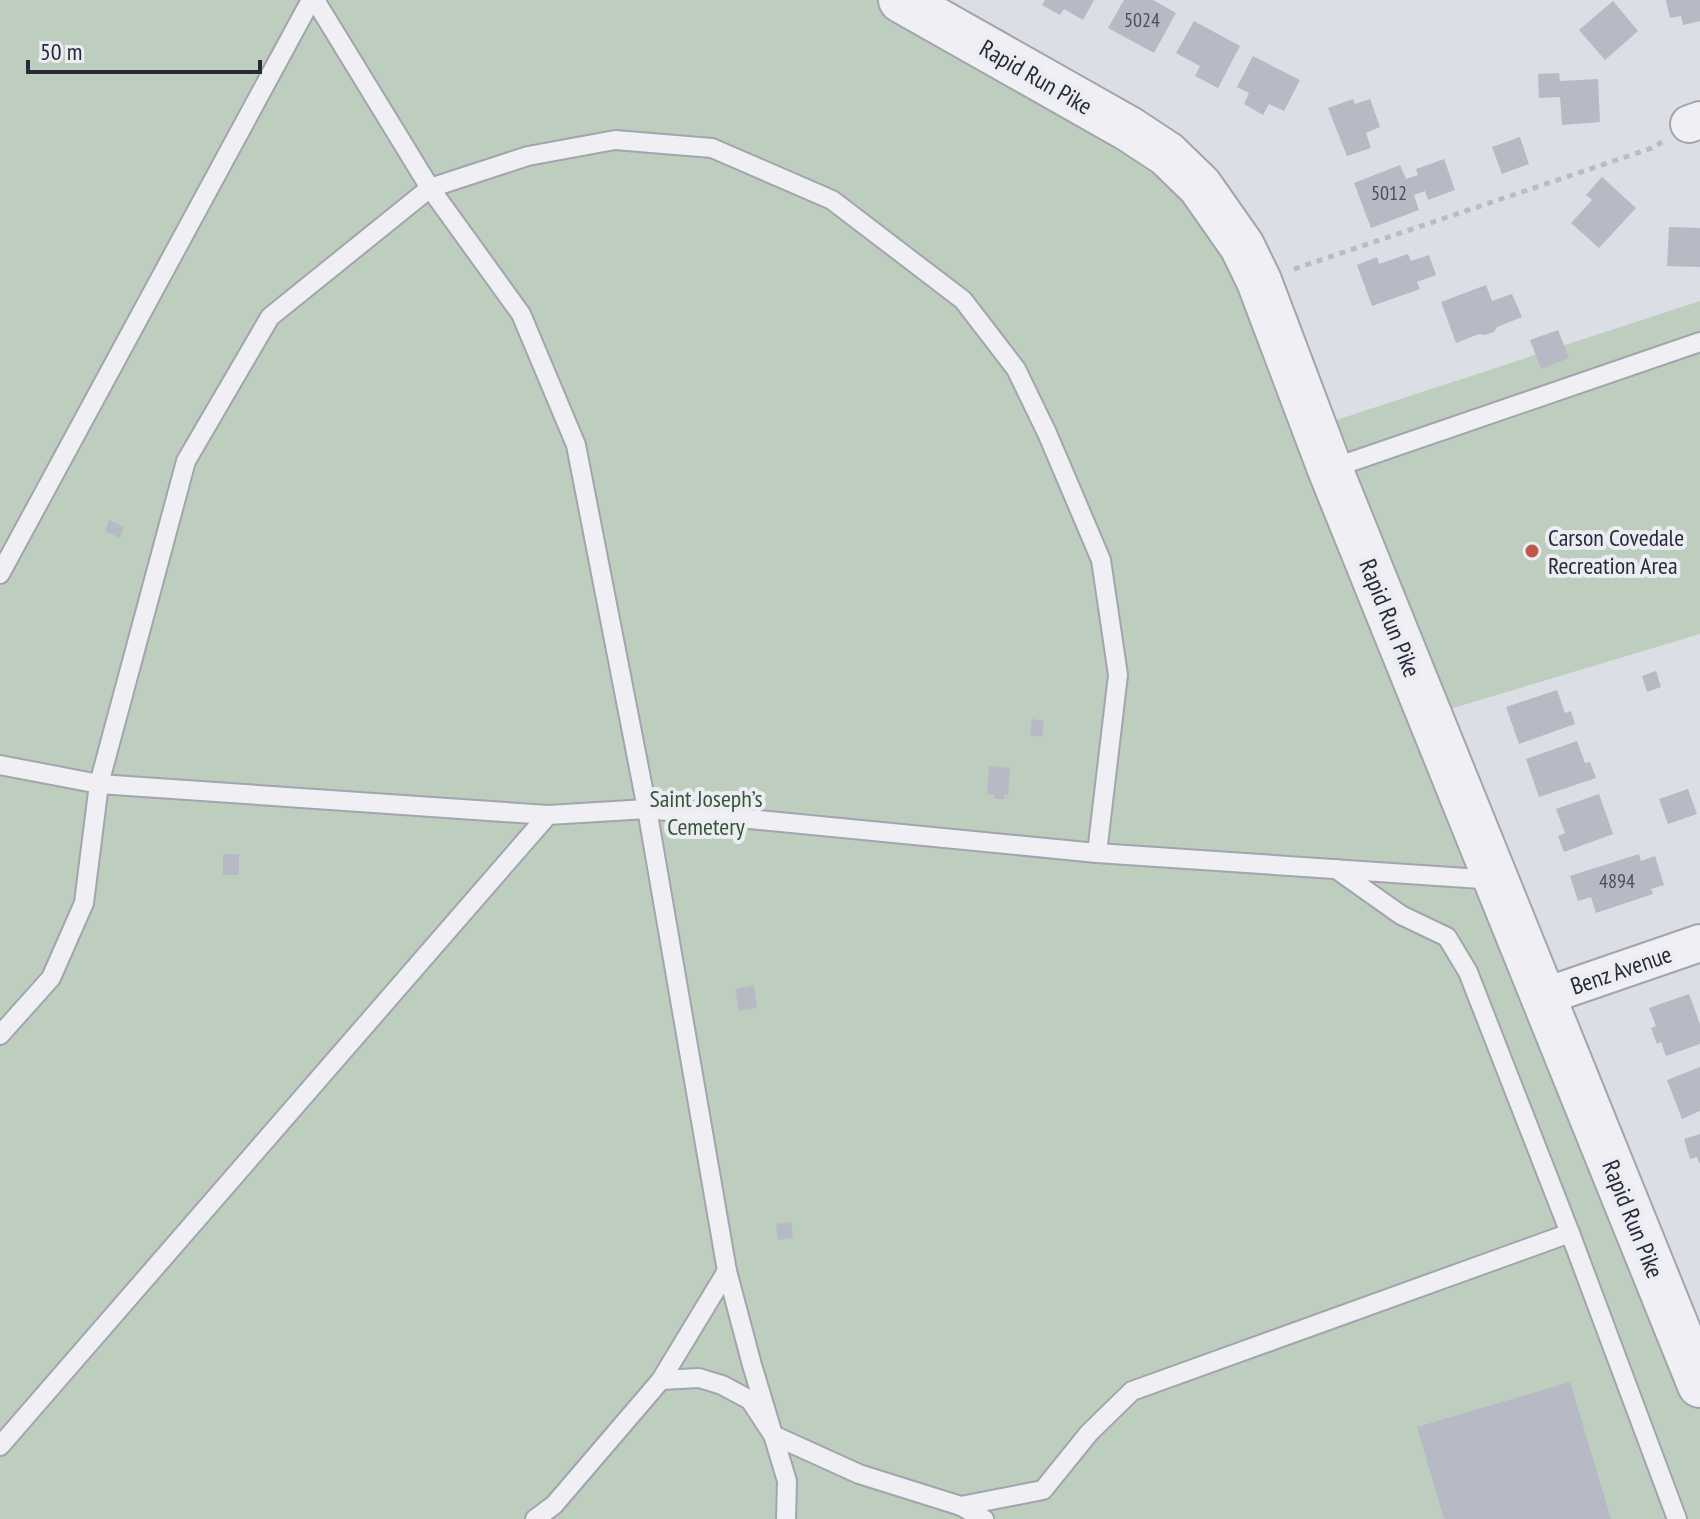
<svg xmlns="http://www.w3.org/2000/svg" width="1700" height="1519" viewBox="0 0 1700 1519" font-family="'PT Sans Narrow',sans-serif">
	<rect width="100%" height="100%" fill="#dcdee5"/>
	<path fill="#becebe" d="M0,0H901L1200,186L1315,427L1700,301V634L1430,715L1700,1385V1519H0Z"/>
	<g fill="#b7b9c4">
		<path d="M1045,0H1094L1083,20L1064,9L1060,15L1042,5Z"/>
		<path d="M1124,0H1153L1176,13L1154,53L1108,28Z"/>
		<path d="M1666,0H1700V21L1683,25L1681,16L1670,18Z"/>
		<path d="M1613,1L1638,31L1605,60L1579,30Z"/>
		<path d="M1194,21L1240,46L1218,88L1195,76L1200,66L1176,53Z"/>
		<path d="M1253,56L1300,80L1284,111L1269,104L1263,115L1244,104L1249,93L1237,87Z"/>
		<path d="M1559,73L1560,81L1598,79L1600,122L1562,125L1560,97L1539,98L1538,74Z"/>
		<path d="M1353,99L1355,104L1370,99L1380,127L1366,133L1371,148L1347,156L1328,108Z"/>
		<path d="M1520,137L1529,164L1502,174L1492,147Z"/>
		<path d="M1444,159L1455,190L1428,200L1425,191L1414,195L1419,210L1371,228L1354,183L1400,165L1406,179L1418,175L1416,169Z"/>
		<path d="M1602,177L1636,208L1599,248L1571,223L1592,200L1586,195Z"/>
		<path d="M1669,227L1700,228V267L1667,266Z"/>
		<path d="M1408,254L1411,261L1429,255L1436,275L1417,282L1420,289L1372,306L1357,265L1377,257L1379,264Z"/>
		<path d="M1486,285L1492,301L1512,294L1522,317L1497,327L1494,332L1485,335L1479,334L1456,343L1441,302Z"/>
		<path d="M1558,330L1569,358L1541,369L1530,340Z"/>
		<path d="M109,520L124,527L120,538L105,531Z"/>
		<path d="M1656,671L1661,687L1647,692L1642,676Z"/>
		<path d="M1557,690L1565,713L1571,711L1575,724L1519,744L1506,707Z"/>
		<path d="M1032,719L1044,721L1042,737L1030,735Z"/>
		<path d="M1577,741L1585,763L1590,762L1596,778L1539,797L1526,759Z"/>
		<path d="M989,766L1010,768L1008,795L1005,794L1004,799H994V795L987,794Z"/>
		<path d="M1688,789L1697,814L1668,824L1659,799Z"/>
		<path d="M1599,794L1613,834L1564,852L1558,836L1565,833L1556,809Z"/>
		<rect x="223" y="854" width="16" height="21"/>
		<path d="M1639,854L1641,861L1655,856L1664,885L1651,889L1653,894L1596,913L1591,897L1578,901L1570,876Z"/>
		<path d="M754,985L757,1008L739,1011L735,989Z"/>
		<path d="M1689,994L1700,1024V1044L1666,1056L1661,1042L1657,1044L1651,1028L1656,1026L1649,1008Z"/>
		<path d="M1700,1067V1111L1682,1119L1667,1080Z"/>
		<path d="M1700,1134V1163H1699L1697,1157L1690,1159L1684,1139Z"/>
		<path d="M791,1222L793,1238L778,1240L776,1224Z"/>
		<path d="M1570,1382L1611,1519H1444L1417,1427Z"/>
	</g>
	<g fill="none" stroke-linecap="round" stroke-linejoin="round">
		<g stroke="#a2a4ae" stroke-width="22">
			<g id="service">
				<path d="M315,0L430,188L521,314L576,445L647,809L727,1271L752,1365L787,1481L786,1519"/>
				<path d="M1330,469L1700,342"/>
				<path d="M0,574L311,0"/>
				<path d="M0,765L99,784L548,815L647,809L1097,853L1496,880"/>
				<path d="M1336,869L1401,915L1447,937L1468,972L1570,1233L1677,1519"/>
				<path d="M0,1035L51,978L84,903L99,784L186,461L270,317L430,188L528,156L615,140L712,148L832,200L963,300L1016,369L1047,433L1101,560L1118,675L1097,853"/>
				<path d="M661,1380L699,1378L722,1385L750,1400L773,1435L859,1474L961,1506L1043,1490L1089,1433L1132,1391L1570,1233"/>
				<path d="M0,1446L548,815"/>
				<path d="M961,1506L984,1519"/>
				<path d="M535,1519L554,1505L661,1380L727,1271"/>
			</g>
		</g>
		<g stroke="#a2a4ae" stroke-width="40">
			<g id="minor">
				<path d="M1689,124L1700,120"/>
				<path d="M1543,997L1700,943"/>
			</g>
		</g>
		<g stroke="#a2a4ae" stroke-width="48">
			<path id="tertiary" d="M901,0L1129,129L1167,154L1200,186L1242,246L1259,281L1330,469L1700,1385"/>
		</g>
		<path stroke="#bbbcc3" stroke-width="5" stroke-dasharray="6 6" stroke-linecap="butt" d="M1294,269L1652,148L1662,142"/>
		<use href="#service" stroke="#efeff4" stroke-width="18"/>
		<use href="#minor" stroke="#efeff4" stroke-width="36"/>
		<use href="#tertiary" stroke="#efeff4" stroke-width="44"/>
	</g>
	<circle fill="#bf574c" stroke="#ebedf3" stroke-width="3" cx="1532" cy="551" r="8"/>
	<g text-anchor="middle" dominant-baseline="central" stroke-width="8" stroke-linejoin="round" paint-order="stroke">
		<g font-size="20" fill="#4c4e5c">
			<text x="1142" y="20">5024</text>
			<text x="1389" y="193">5012</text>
			<text x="1617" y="881">4894</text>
		</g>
		<g font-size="24" fill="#282a39" stroke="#ebedf3">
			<text transform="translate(1036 77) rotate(30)">Rapid Run Pike</text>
			<text transform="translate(1390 618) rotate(68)">Rapid Run Pike</text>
			<text transform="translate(1621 970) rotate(-19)">Benz Avenue</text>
			<text transform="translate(1633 1219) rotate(68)">Rapid Run Pike</text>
		</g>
		<g font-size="24" fill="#282a39" stroke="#ebedf3" text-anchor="start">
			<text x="1548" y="537">Carson Covedale<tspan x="1548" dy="28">Recreation Area</tspan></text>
		</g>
		<g font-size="24" fill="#365438" stroke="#ebedf3">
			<text x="706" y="798">Saint Joseph’s<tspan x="706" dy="28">Cemetery</tspan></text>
		</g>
	</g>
	<path d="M28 60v12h232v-12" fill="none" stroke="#282a39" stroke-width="4"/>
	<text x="40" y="60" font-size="24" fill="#282a39" stroke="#ebedf3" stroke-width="6" paint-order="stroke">50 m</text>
</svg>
